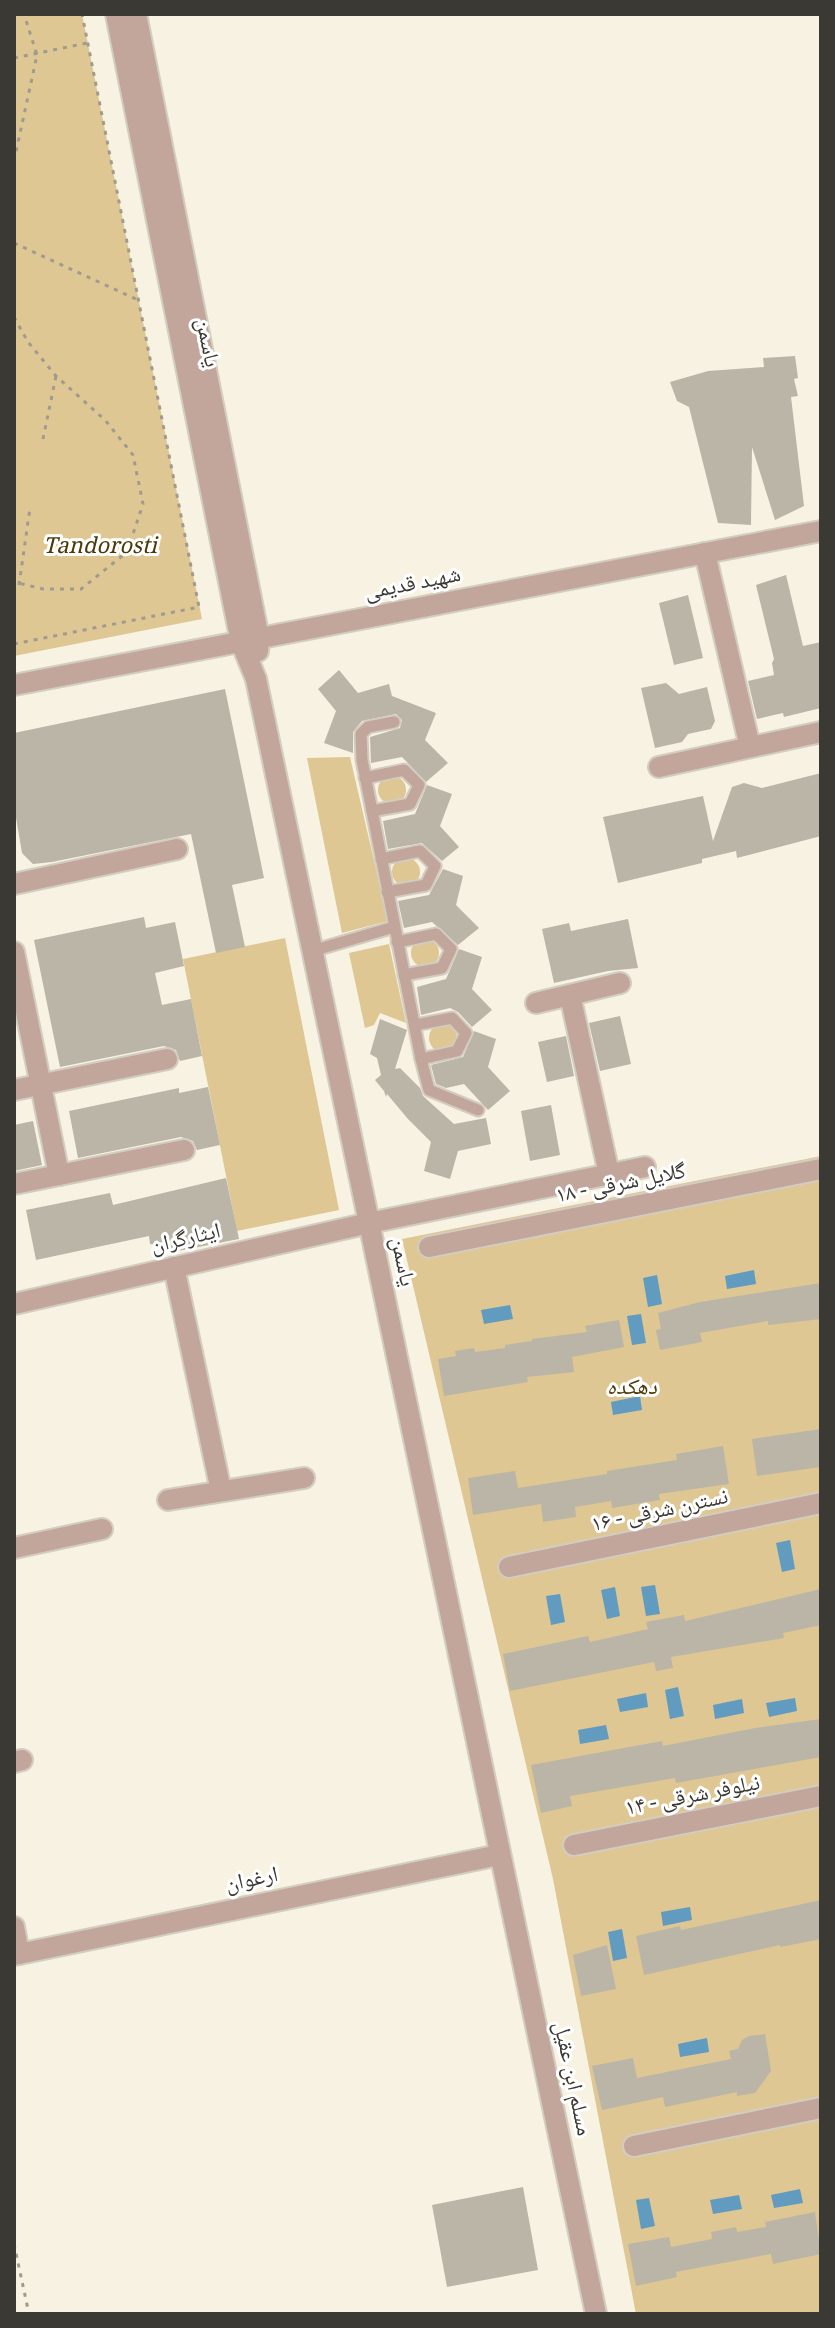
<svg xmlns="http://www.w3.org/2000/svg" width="835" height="2328" viewBox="0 0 835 2328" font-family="Georgia,'Noto Naskh Arabic',serif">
	<rect width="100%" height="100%" fill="#f8f2e3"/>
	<g fill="#dec792">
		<path d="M14,14H82L202,619L14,656Z"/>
		<path d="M350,757L388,921L342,933L307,758Z"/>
		<circle cx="392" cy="790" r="14"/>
		<circle cx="406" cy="872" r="14"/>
		<path d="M285,938L339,1210L237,1231L183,959Z"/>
		<circle cx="425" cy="953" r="14"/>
		<path d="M389,944L406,1023L380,1013L374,1025L365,1028L349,953Z"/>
		<circle cx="443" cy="1038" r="14"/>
		<path d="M821,1156V2314H636L553,1879L402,1239Z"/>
	</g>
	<g fill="#619bc0">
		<path d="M754,1270L756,1284L727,1289L725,1276Z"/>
		<path d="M657,1275L662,1304L648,1307L643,1278Z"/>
		<path d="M510,1305L513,1319L484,1324L481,1310Z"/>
		<path d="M641,1314L646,1343L632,1345L627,1316Z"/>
		<path d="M640,1396L642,1410L613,1415L611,1402Z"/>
		<path d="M790,1540L795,1569L782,1572L776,1543Z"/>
		<path d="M655,1585L660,1614L646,1616L641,1587Z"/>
		<path d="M615,1587L620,1616L607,1619L601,1590Z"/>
		<path d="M560,1594L565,1622L551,1625L546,1596Z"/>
		<path d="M678,1687L684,1716L670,1719L665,1690Z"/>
		<path d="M646,1693L648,1707L620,1712L617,1699Z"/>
		<path d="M795,1698L797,1711L769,1717L766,1703Z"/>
		<path d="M742,1699L744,1713L715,1719L713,1705Z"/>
		<path d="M606,1725L609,1739L580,1744L578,1730Z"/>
		<path d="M690,1907L692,1920L663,1926L661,1912Z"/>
		<path d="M622,1929L627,1958L613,1961L608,1932Z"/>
		<path d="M707,2038L709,2052L680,2057L678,2044Z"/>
		<path d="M800,2189L803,2203L774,2208L771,2195Z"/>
		<path d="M739,2195L742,2209L713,2214L710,2200Z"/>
		<path d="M649,2198L655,2226L641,2229L636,2200Z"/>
	</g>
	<g fill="#bbb5a8">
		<path d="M795,356L798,378L794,379L798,396L791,397L804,506L775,520L752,447L751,525L718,523L689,407L677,401L670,382L708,371L764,367L763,358Z"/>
		<path d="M786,575L803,646L821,642V708L784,717L783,713L757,719L748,681L774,675L772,663L774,659L756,585Z"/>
		<path d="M688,595L703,658L674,665L659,603Z"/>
		<path d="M339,670L358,693L389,684L392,696L436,713L425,740L448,763L426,782L402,757L371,763L370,737L400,728L402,720L396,714L362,721L353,732V753L324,743L336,711L318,689Z"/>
		<path d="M666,683L679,694L707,687L715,721L711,729L688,734L682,742L655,748L641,688Z"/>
		<path d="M225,689L264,878L232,885L245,947L216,953L191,834L52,862L33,864L22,853L14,806V733Z"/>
		<path d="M821,773V836L737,858L736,851L702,859V863L618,883L603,817L703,796L713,841L732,787L744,783L762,788Z"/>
		<path d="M427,785L452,794L440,826L459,847L442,861L422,843L388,849L383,821L415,814Z"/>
		<path d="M443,869L463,876L456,905L479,928L458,945L432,922L404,928L398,901L429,895Z"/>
		<path d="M144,917L146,928L175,922L184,966L155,973L162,1005L191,999L202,1056L180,1061L176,1050L164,1046L60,1067L34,940Z"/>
		<path d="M628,919L638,968L608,971L554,983L542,929L569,923L571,931Z"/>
		<path d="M459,949L482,957L472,989L492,1010L472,1027L458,1012L450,1008L421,1015L417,987L446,979Z"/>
		<path d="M620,1016L631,1064L600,1071L589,1023Z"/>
		<path d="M380,1019L407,1030L395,1069L400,1068L420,1088L423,1096L454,1124L486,1118L491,1144L458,1151L450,1179L424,1171L431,1142L408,1119L387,1094L386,1097L384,1091L375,1080L381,1075L377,1058L370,1054Z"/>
		<path d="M474,1031L496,1039L488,1067L510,1091L488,1110L464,1084L446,1088L436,1084L431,1065L463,1057Z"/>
		<path d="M566,1036L574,1076L547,1082L538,1042Z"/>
		<path d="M208,1087L220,1145L197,1150L193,1141L181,1137L78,1158L69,1111L179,1088V1093Z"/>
		<path d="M551,1105L560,1155L530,1161L521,1111Z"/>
		<path d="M33,1121L42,1165L14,1171V1125Z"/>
		<path d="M226,1178L239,1239L173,1252L169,1246L150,1244L149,1236L36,1260L26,1210L110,1193L113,1205Z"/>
		<path d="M821,1283V1319L768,1325V1321L700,1333L702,1342L660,1350L656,1330L661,1329L658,1313L700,1302Z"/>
		<path d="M619,1320L624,1347L572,1357L574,1372L527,1377L528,1382L444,1396L438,1359L456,1356L455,1351L474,1348L475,1352L505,1348V1345L532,1341V1339L587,1332L585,1326Z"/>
		<path d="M821,1429V1467L757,1476L752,1439Z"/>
		<path d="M723,1446L729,1484L659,1494L660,1500L612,1508L611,1501L575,1507L576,1517L543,1522L541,1504L473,1515L468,1478L515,1471L518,1488L607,1474V1471L677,1460L676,1454Z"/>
		<path d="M821,1589V1625L783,1633L784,1638L671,1657L673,1668L656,1671L654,1662L510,1691L503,1654L588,1636L590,1642L648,1629L646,1622L684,1615L685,1621Z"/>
		<path d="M821,1719V1757L676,1783L675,1778L570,1796L572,1806L541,1813L531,1765L662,1741L663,1746L755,1728Z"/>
		<path d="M821,1900V1939L780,1947V1945L644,1975L636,1936L680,1926L681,1930Z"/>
		<path d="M607,1945L616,1989L581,1996L573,1955Z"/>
		<path d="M765,2034L771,2071L755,2093L737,2096V2092L665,2107L663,2097L602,2110L592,2066L633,2058L637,2078L731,2059L729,2051L738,2049L742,2040L749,2036Z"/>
		<path d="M523,2187L538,2270L447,2287L432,2205Z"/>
		<path d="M815,2212L821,2254L773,2264L771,2254L676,2272L677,2277L636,2286L628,2244L669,2237L671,2247L712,2239L711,2232L736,2227L737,2232L766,2227L765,2222Z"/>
	</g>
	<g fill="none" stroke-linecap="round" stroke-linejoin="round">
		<g stroke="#d2cdc0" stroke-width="15">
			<g id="service">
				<path d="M394,722L368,727L361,734L362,760L421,1059L429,1090L478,1110"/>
				<path d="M365,778L404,770L419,785L410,804L372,811"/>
				<path d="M381,859L420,851L435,866L426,885L387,892"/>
				<path d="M397,942L436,934L451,949L442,968L404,975"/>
				<path d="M312,951L394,927"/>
				<path d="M415,1025L452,1018L466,1033L457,1051L421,1059"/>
			</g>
		</g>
		<g stroke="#d2cdc0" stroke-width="24">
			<g id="minor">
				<path d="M705,553L750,747"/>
				<path d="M659,767L821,732"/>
				<path d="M14,884L177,849"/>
				<path d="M14,952L59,1175"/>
				<path d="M570,995L609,1174"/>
				<path d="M536,1003L620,983"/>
				<path d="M14,1090L167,1059"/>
				<path d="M14,1184L184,1150"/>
				<path d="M429,1247L821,1169"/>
				<path d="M174,1267L221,1491"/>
				<path d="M14,1304L369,1223L645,1167"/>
				<path d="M168,1500L304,1478"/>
				<path d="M14,1548L102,1529"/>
				<path d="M509,1567L821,1503"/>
				<path d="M14,1762L22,1760"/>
				<path d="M574,1845L821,1796"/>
				<path d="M14,1927L19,1954"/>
				<path d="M14,1955L499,1855"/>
				<path d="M634,2146L821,2108"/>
			</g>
		</g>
		<g stroke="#d2cdc0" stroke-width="24">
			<g id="tertiary">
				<path d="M116,14L241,642L256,679L596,2314"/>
				<path d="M136,14L259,639L258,651"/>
				<path d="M14,685L821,531"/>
			</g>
		</g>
		<g stroke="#9f9b90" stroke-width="3" stroke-dasharray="4 6" stroke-linecap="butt">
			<path d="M14,58L87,43"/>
			<path d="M14,161L37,55L24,14"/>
			<path d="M14,243L138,300"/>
			<path d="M14,317L28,342L56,376L105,420L133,455L143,504L127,552L81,589H43L14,582"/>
			<path d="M43,439L56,376"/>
			<path d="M19,585L30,508"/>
			<path d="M14,644L199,607L82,14"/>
			<path d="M14,2244L29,2314"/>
		</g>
		<use href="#service" stroke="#c2a59b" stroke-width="11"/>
		<use href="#minor" stroke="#c2a59b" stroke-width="20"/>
		<use href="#tertiary" stroke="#c2a59b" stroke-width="20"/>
	</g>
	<g text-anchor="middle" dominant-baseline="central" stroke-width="6" stroke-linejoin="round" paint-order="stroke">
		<g font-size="22" fill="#3b3933" stroke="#fff">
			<text transform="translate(206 343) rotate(79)">یاسمن</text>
			<text transform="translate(413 585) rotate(-11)">شهید قدیمی</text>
			<text transform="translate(621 1185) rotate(-11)">گلایل شرقی - ۱۸</text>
			<text transform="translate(186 1240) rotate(-13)">ایثارگران</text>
			<text transform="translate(401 1262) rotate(78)">یاسمن</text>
			<text transform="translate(660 1512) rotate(-12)">نسترن شرقی - ۱۶</text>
			<text transform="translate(693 1797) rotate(-11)">نیلوفر شرقی - ۱۴</text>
			<text transform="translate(252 1881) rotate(-12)">ارغوان</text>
			<text transform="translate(571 2079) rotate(78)">مسلم ابن عقیل</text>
		</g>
		<g font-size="22" font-style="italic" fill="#4b3908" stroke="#fff">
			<text x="100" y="548">Tandorosti</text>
			<text x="632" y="1389">دهکده</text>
		</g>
	</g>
	<rect width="835" height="2328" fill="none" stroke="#3b3933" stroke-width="32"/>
</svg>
